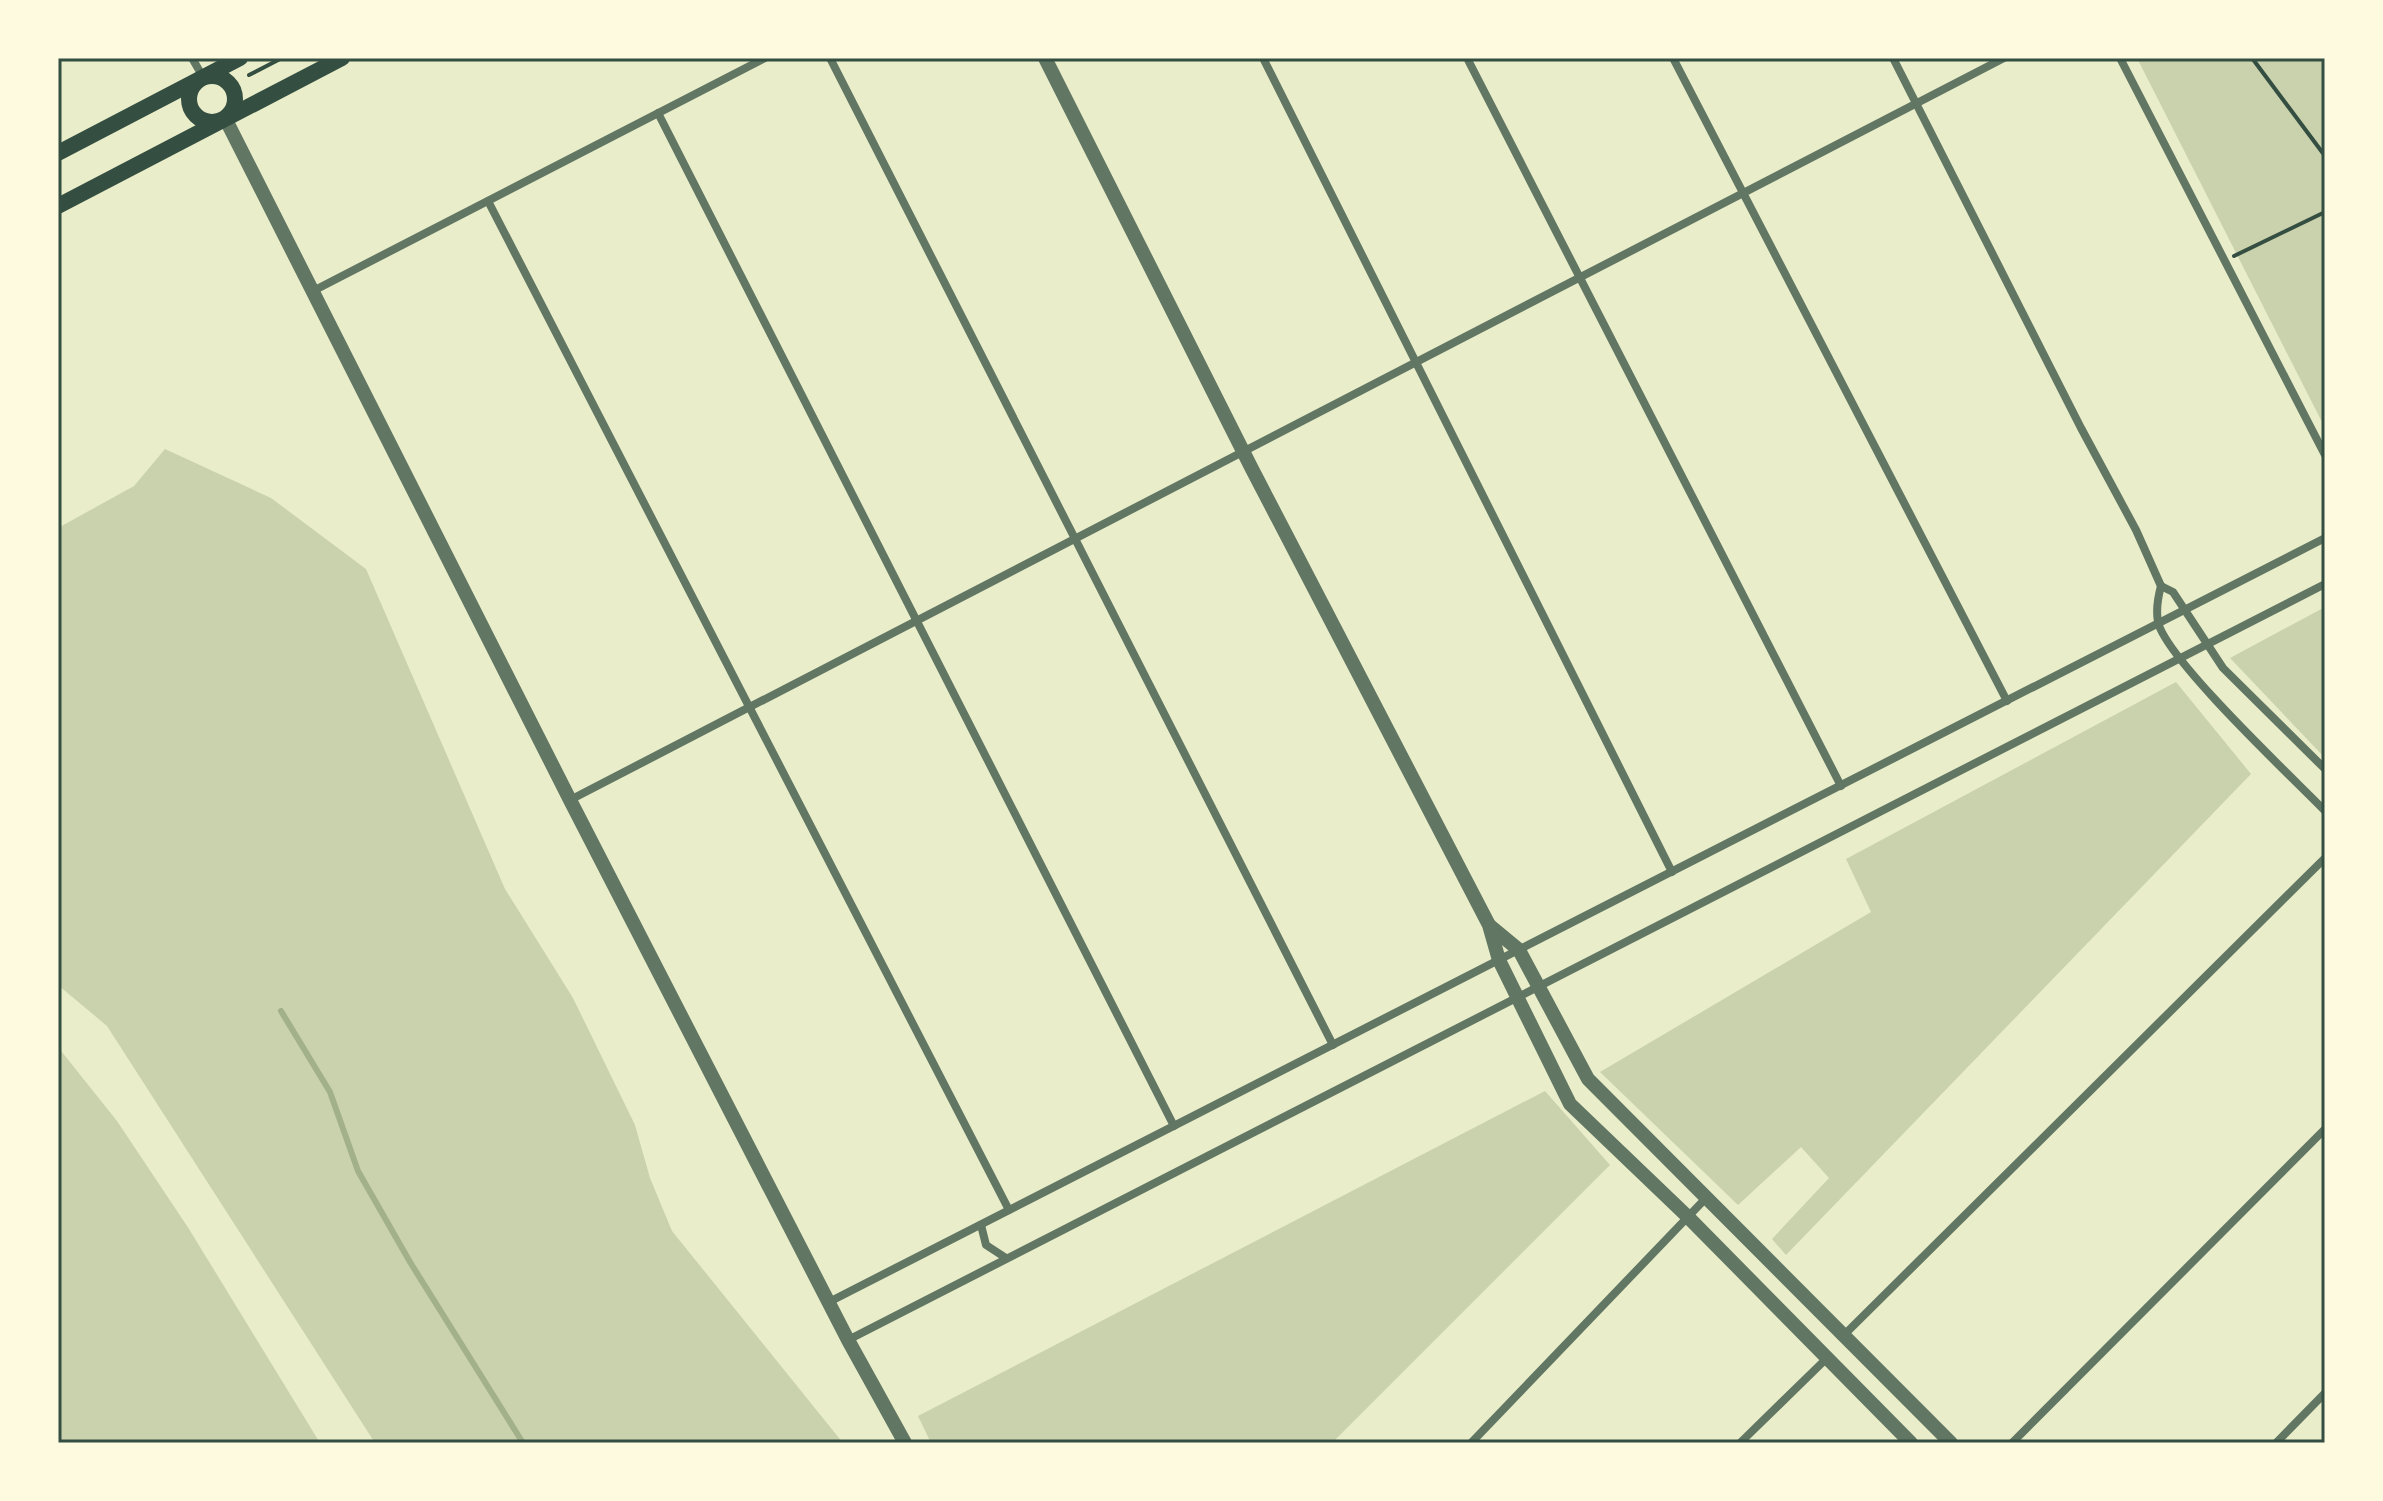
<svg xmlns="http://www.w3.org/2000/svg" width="2383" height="1501" viewBox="0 0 2383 1501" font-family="Figtree,sans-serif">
	<rect width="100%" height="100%" fill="#e9edc9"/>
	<g fill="#cad2ad">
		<path d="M2137,58H2325V428Z"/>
		<path d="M165,449L271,498L366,569L505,889L573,998L635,1125L650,1178L672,1231L843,1443H375L107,1026L58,985V528L134,486Z"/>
		<path d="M2325,607V758L2230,658Z"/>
		<path d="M2176,682L2251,774L1786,1255L1772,1239L1829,1178L1801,1147L1738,1205L1600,1072L1871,912L1846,859Z"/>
		<path d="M58,1047L117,1121L189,1229L320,1443H58Z"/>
		<path d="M1545,1091L1610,1165L1332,1443H931L918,1416Z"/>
	</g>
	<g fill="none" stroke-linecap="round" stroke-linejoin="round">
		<path stroke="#a3b18a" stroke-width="6" d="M281,1011L330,1092L358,1171L410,1262L523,1443"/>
		<g stroke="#344e41" stroke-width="4">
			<path d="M2252,58L2325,156"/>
			<path d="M249,75L282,58"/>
			<path d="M2234,256L2325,212"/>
		</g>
		<g stroke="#617663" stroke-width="8">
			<path d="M192,58L203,77"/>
			<path d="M830,58L1333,1045"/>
			<path d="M1263,58L1672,872"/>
			<path d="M1467,58L1841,786"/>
			<path d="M1673,58L2007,701"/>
			<path d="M1893,58L2081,428L2136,530L2161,586"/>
			<path d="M2120,58L2325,455"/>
			<path d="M658,113L1174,1126"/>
			<path d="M488,201L1009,1210"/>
			<path d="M313,291L765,58"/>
			<path d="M2161,586C2158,597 2156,611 2158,622C2166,659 2293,778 2325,811"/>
			<path d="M2161,586L2173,592L2223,668L2325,769"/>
			<path d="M570,800L2004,58"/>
			<path d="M981,1225L986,1245L1006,1258"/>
			<path d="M829,1302L2325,538"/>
			<path d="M1843,1336L2325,858"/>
			<path d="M848,1340L2325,584"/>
			<path d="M1471,1443L1707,1197"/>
			<path d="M1740,1443L1827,1358"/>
			<path d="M2012,1443L2325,1129"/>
			<path d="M2276,1443L2325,1393"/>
		</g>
		<g stroke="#617663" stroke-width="14">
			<path d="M1045,58L1252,469L1489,925L1499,960L1570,1104L1688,1217L1911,1443"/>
			<path d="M225,118L570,800L848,1340L905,1443"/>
			<path d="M1490,926L1519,950L1588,1079L1951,1443"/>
		</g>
		<g stroke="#344e41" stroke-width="16">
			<circle cx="212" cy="99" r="23"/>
			<path d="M58,153L240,58"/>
			<path d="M58,206L342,58"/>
		</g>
	</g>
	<rect width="2383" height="1501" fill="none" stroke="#fefae0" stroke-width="120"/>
	<rect x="60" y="60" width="2263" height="1381" fill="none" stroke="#344e41" stroke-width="3"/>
</svg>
